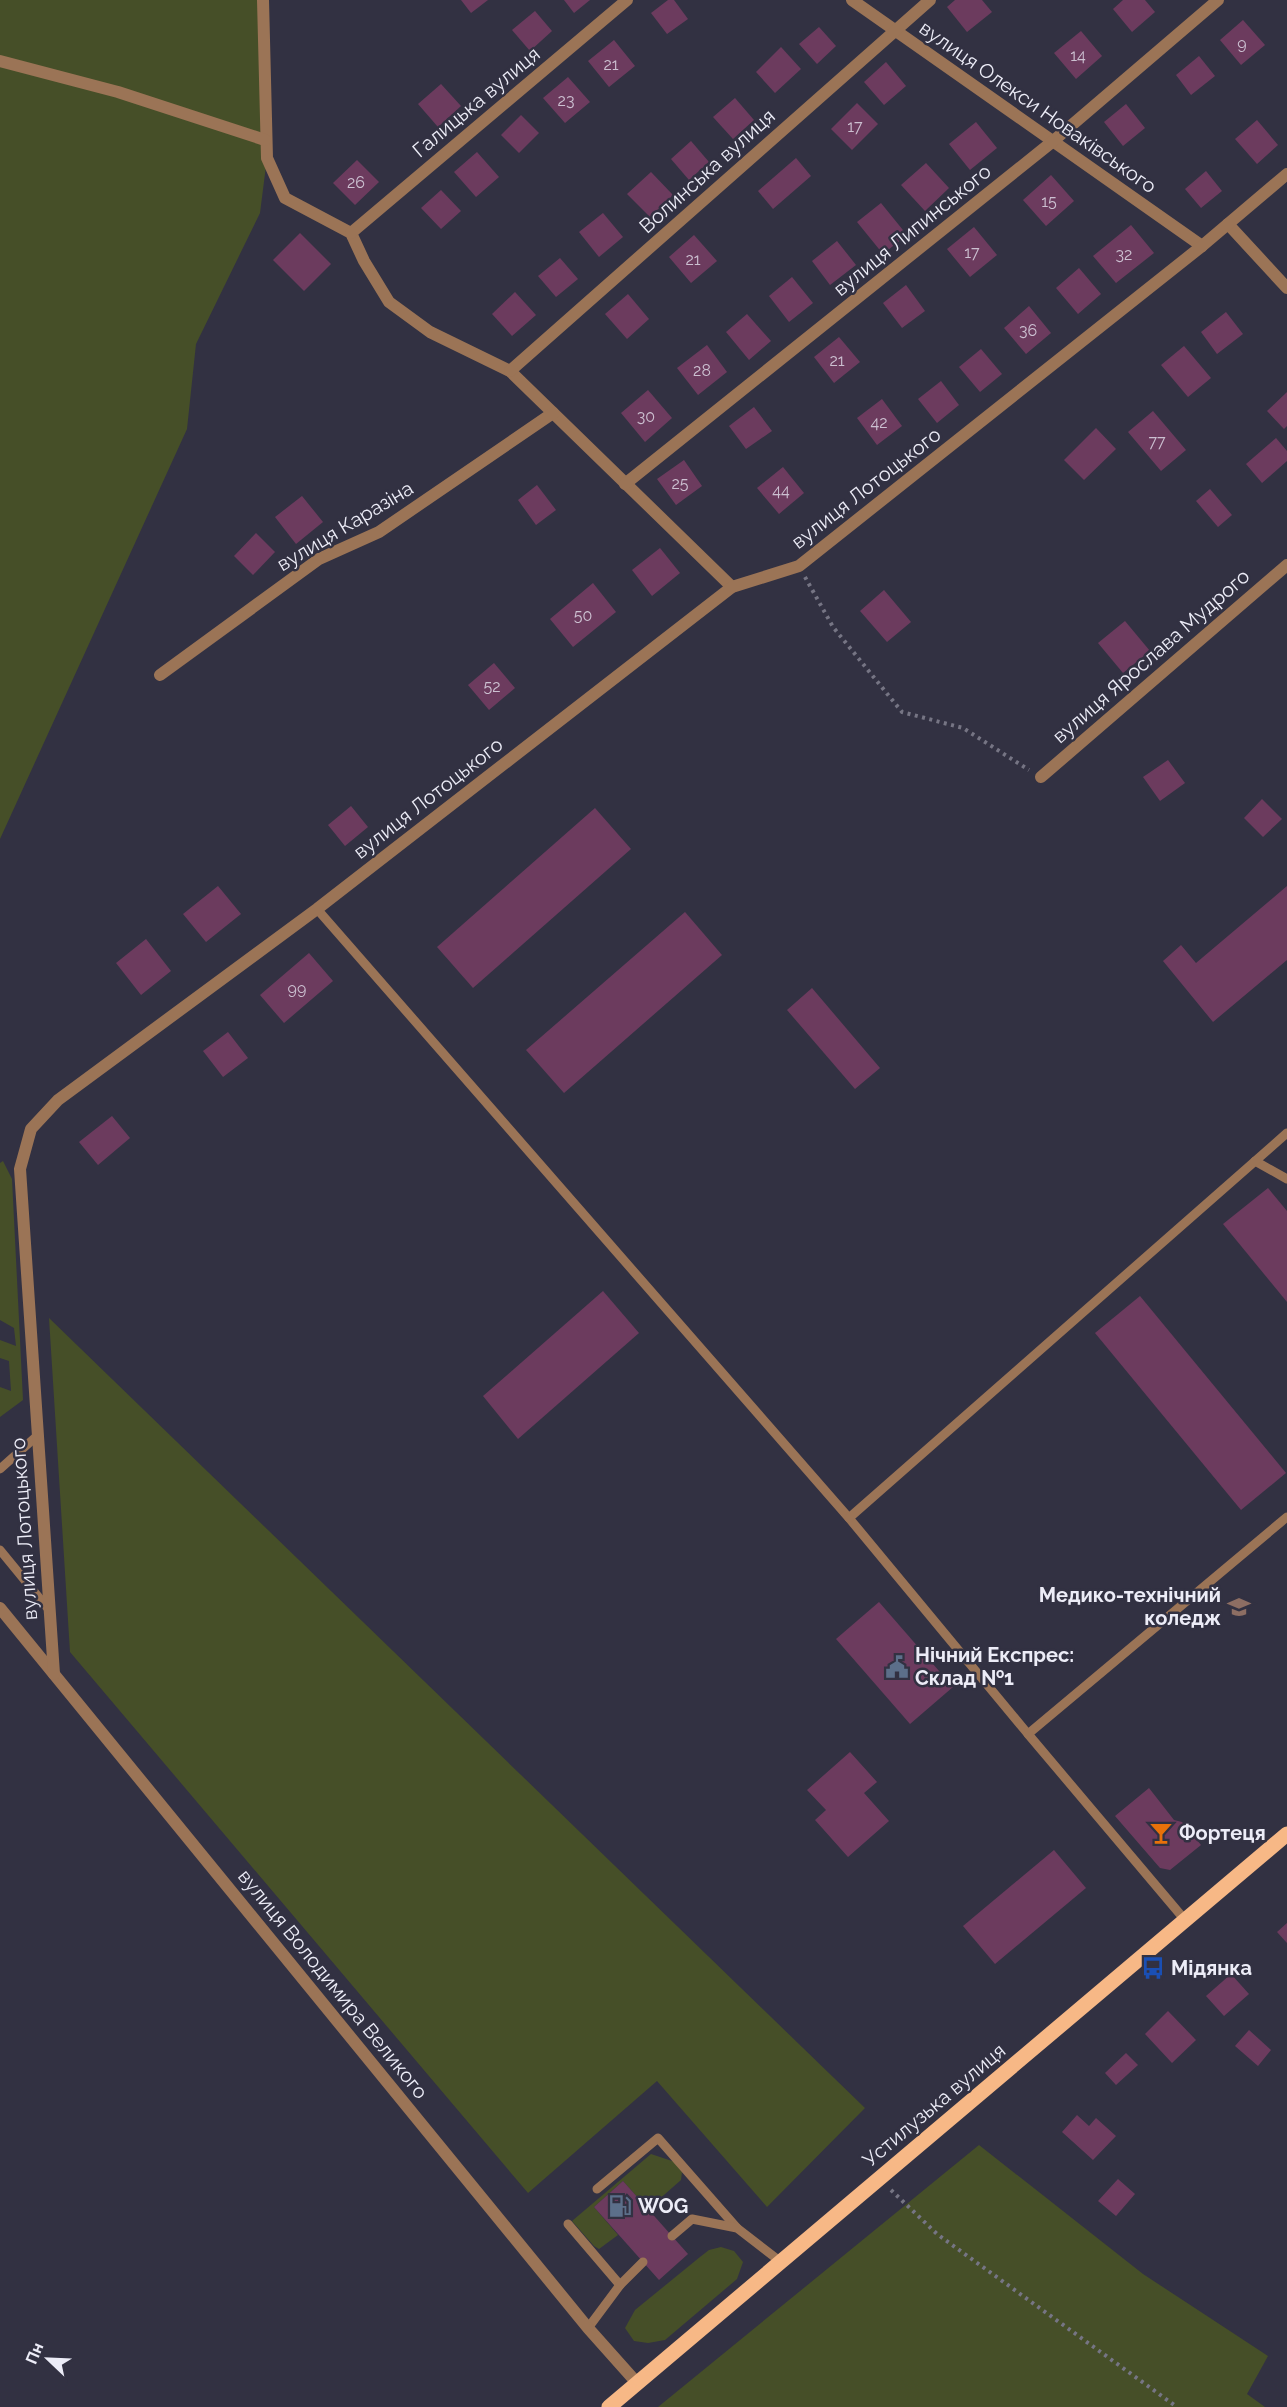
<svg xmlns="http://www.w3.org/2000/svg" width="1287" height="2407" viewBox="0 0 1287 2407" font-family="Raleway,sans-serif">
	<rect width="100%" height="100%" fill="#323142"/>
	<g fill="#464f28">
		<path d="M0,0H263L267,158L260,213L196,344L187,429L0,839Z"/>
		<path d="M3,1161L12,1179L23,1400L0,1417V1387L11,1391L9,1361L0,1358V1340L16,1346L14,1328L0,1320V1163Z"/>
		<path d="M49,1318L865,2108L767,2207L657,2081L528,2193L70,1652Z"/>
		<path d="M979,2145L1143,2274L1268,2356L1247,2394L1265,2407H658Z"/>
		<path d="M651,2154L675,2162L682,2172L681,2180L648,2209L623,2181L594,2207L618,2235L599,2249L594,2246L572,2221Z"/>
		<path d="M721,2247L734,2251L743,2262L737,2279L665,2340L648,2343L634,2341L625,2328L635,2310L700,2257L709,2250Z"/>
	</g>
	<g fill="#6c3b5e">
		<path d="M461,0H488L471,13Z"/>
		<path d="M564,0H590L574,13Z"/>
		<path d="M668,0H674L688,19L667,34L651,13Z"/>
		<path d="M955,0H982L992,12L967,32L947,7Z"/>
		<path d="M1123,0H1145L1155,12L1132,32L1113,9Z"/>
		<path d="M535,11L552,31L530,51L512,30Z"/>
		<path d="M1243,20L1265,45L1241,65L1220,40Z"/>
		<path d="M819,27L836,46L817,64L799,44Z"/>
		<path d="M1081,31L1102,56L1076,79L1054,53Z"/>
		<path d="M614,40L635,66L609,87L588,61Z"/>
		<path d="M781,47L801,69L775,93L756,72Z"/>
		<path d="M1199,56L1215,76L1191,95L1176,75Z"/>
		<path d="M886,62L906,86L884,105L864,82Z"/>
		<path d="M568,77L590,102L565,123L543,98Z"/>
		<path d="M441,84L461,106L438,127L418,104Z"/>
		<path d="M735,98L754,120L733,139L713,117Z"/>
		<path d="M857,103L878,124L852,150L831,129Z"/>
		<path d="M1126,104L1145,128L1123,146L1104,122Z"/>
		<path d="M521,115L539,133L519,153L501,135Z"/>
		<path d="M1257,120L1278,145L1257,164L1235,139Z"/>
		<path d="M976,122L997,148L970,170L949,144Z"/>
		<path d="M691,141L709,162L689,180L671,159Z"/>
		<path d="M477,152L499,177L476,197L454,172Z"/>
		<path d="M796,158L811,176L773,209L758,191Z"/>
		<path d="M357,160L379,182L355,205L333,183Z"/>
		<path d="M926,163L949,188L925,211L901,185Z"/>
		<path d="M1206,171L1222,191L1201,208L1185,189Z"/>
		<path d="M651,172L673,195L650,217L627,194Z"/>
		<path d="M1051,175L1074,201L1046,226L1023,200Z"/>
		<path d="M441,190L461,211L441,229L421,208Z"/>
		<path d="M881,203L907,235L883,254L857,222Z"/>
		<path d="M603,213L623,237L599,257L579,232Z"/>
		<path d="M1131,225L1154,253L1116,283L1093,256Z"/>
		<path d="M974,227L997,255L970,277L947,249Z"/>
		<path d="M300,233L331,264L304,291L273,260Z"/>
		<path d="M694,235L717,261L691,283L669,257Z"/>
		<path d="M837,241L856,265L830,285L812,261Z"/>
		<path d="M560,258L578,279L556,297L538,276Z"/>
		<path d="M1079,268L1101,294L1078,314L1056,288Z"/>
		<path d="M792,277L813,303L789,322L769,296Z"/>
		<path d="M906,285L925,311L902,328L883,303Z"/>
		<path d="M515,292L536,315L512,336L492,314Z"/>
		<path d="M628,294L649,319L627,339L605,314Z"/>
		<path d="M1029,306L1051,333L1026,354L1004,328Z"/>
		<path d="M1226,312L1243,334L1217,354L1201,332Z"/>
		<path d="M747,314L771,341L749,360L726,332Z"/>
		<path d="M839,337L860,362L834,383L814,357Z"/>
		<path d="M707,345L727,372L698,395L677,368Z"/>
		<path d="M1184,346L1211,378L1188,397L1161,365Z"/>
		<path d="M981,349L1002,374L980,392L959,367Z"/>
		<path d="M941,381L959,405L937,423L918,399Z"/>
		<path d="M648,390L672,418L645,442L621,413Z"/>
		<path d="M1287,392V426L1284,429L1267,411Z"/>
		<path d="M882,399L902,426L877,445L857,418Z"/>
		<path d="M754,407L772,431L746,449L729,426Z"/>
		<path d="M1153,411L1186,450L1161,471L1128,432Z"/>
		<path d="M1096,428L1116,449L1084,480L1064,460Z"/>
		<path d="M1276,438L1287,451V461L1262,483L1246,464Z"/>
		<path d="M684,460L702,486L676,505L657,479Z"/>
		<path d="M783,467L804,493L779,514L757,488Z"/>
		<path d="M537,485L556,510L536,525L518,500Z"/>
		<path d="M1210,489L1232,515L1218,527L1196,501Z"/>
		<path d="M302,496L323,522L296,544L275,517Z"/>
		<path d="M256,533L275,552L253,575L234,556Z"/>
		<path d="M660,548L680,573L652,596L632,570Z"/>
		<path d="M593,583L616,612L573,647L550,619Z"/>
		<path d="M884,590L911,622L887,642L860,611Z"/>
		<path d="M1125,621L1150,651L1123,673L1098,643Z"/>
		<path d="M494,663L515,688L489,710L468,685Z"/>
		<path d="M1168,760L1185,783L1160,801L1143,777Z"/>
		<path d="M1262,799L1282,819L1263,837L1244,818Z"/>
		<path d="M351,806L368,827L345,846L328,825Z"/>
		<path d="M595,808L631,849L473,988L437,947Z"/>
		<path d="M218,886L241,914L206,942L183,914Z"/>
		<path d="M1287,886V960L1213,1022L1163,961L1181,945L1196,963Z"/>
		<path d="M685,912L722,955L564,1093L526,1050Z"/>
		<path d="M146,939L171,971L141,995L116,963Z"/>
		<path d="M309,953L333,981L284,1023L260,995Z"/>
		<path d="M812,988L880,1068L855,1089L787,1010Z"/>
		<path d="M228,1032L248,1058L223,1077L203,1051Z"/>
		<path d="M112,1116L130,1138L98,1165L79,1142Z"/>
		<path d="M1268,1188L1287,1211V1302L1223,1224Z"/>
		<path d="M603,1291L639,1333L518,1439L483,1396Z"/>
		<path d="M1140,1296L1286,1473L1241,1510L1095,1333Z"/>
		<path d="M879,1602L953,1687L910,1724L836,1639Z"/>
		<path d="M850,1752L877,1782L864,1793L889,1821L848,1857L815,1820L826,1810L807,1790Z"/>
		<path d="M1149,1788L1174,1820L1182,1822L1201,1845L1170,1870L1160,1868L1115,1816Z"/>
		<path d="M1054,1850L1086,1888L995,1964L963,1926Z"/>
		<path d="M1287,1923V1943L1277,1932Z"/>
		<path d="M1231,1974L1249,1994L1224,2016L1206,1996Z"/>
		<path d="M1168,2011L1196,2040L1172,2063L1145,2034Z"/>
		<path d="M1249,2030L1271,2050L1258,2066L1235,2046Z"/>
		<path d="M1126,2053L1138,2065L1116,2085L1105,2073Z"/>
		<path d="M1077,2115L1089,2126L1096,2118L1116,2136L1093,2160L1062,2132Z"/>
		<path d="M1118,2179L1135,2194L1116,2216L1098,2201Z"/>
		<path d="M623,2181L688,2254L659,2280L594,2207Z"/>
	</g>
	<g fill="none" stroke-linecap="round" stroke-linejoin="round">
		<g stroke="#767584" stroke-width="4" stroke-dasharray="3 4.5" stroke-linecap="butt">
			<path d="M805,577L833,627L902,712L963,728L1029,770"/>
			<path d="M891,2190L937,2234L1177,2407"/>
		</g>
		<g stroke="#9b7456" stroke-width="9">
			<path d="M317,909L849,1518L1028,1734"/>
			<path d="M1255,1161L1287,1179"/>
			<path d="M0,1469L38,1435"/>
			<path d="M849,1518L1287,1133"/>
			<path d="M0,1550L50,1611"/>
			<path d="M1185,1920L1028,1734L1287,1517"/>
			<path d="M597,2189L658,2138L737,2228"/>
			<path d="M568,2224L620,2285"/>
			<path d="M672,2236L692,2219L737,2228L781,2262"/>
			<path d="M588,2328L620,2285L643,2262"/>
		</g>
		<g stroke="#9b7456" stroke-width="12">
			<path d="M263,0L267,158L285,198L351,233L364,261L389,302L430,332L510,371L732,587"/>
			<path d="M852,0L1202,246"/>
			<path d="M0,61L118,92L265,140"/>
			<path d="M1228,224L1287,288"/>
			<path d="M351,233L627,0"/>
			<path d="M510,371L930,0"/>
			<path d="M625,484L1052,142L1218,0"/>
			<path d="M160,675L319,559L379,532L553,413"/>
			<path d="M1041,777L1287,565"/>
		</g>
		<g stroke="#9b7456" stroke-width="12">
			<path d="M0,1608L588,2328L637,2383"/>
			<path d="M54,1674L20,1169L31,1129L58,1100L317,909L732,587L799,566L1202,246L1287,174"/>
		</g>
		<path stroke="#f7b886" stroke-width="15" d="M609,2407L1287,1834"/>
	</g>
	<defs>
		<g id="university-bare" transform="scale(1.8)"><path d="M0-5L7-2L0 1L-7-2ZM-4 1L0 2.5L4 1V4Q0 6-4 4Z" fill="#8d6e63" stroke="#323142" stroke-width="2.5" paint-order="stroke"/></g>
		<g id="civic-bare" transform="scale(1.8)"><path d="M-.6-6.5H3V-4.5H.6V-3L4-1V1h2V6H-6V1h2V-1L-.6-3ZM-1.2 2.5V6h2.4V2.5Z" fill="#5c6f8a" stroke="#323142" stroke-width="2.5" paint-order="stroke"/></g>
		<g id="bar-bare" transform="scale(1.8)"><path d="M-6-5H6L.8 .8V4.5H3.5V6h-7V4.5H-.8V.8Z" fill="#e8710a" stroke="#323142" stroke-width="2.5" paint-order="stroke"/></g>
		<g id="bus-bare" transform="scale(1.8)"><path d="M-5-6H5V4H4V6H2V4H-2V6H-4V4H-5ZM-3.5-4V0h7V-4ZM-3.5 1.2v1.5H-2V1.2ZM2 1.2v1.5H3.5V1.2Z" fill="#1a4fb4" stroke="#323142" stroke-width="2.5" paint-order="stroke"/></g>
		<g id="fuel-bare" transform="scale(1.8)"><path d="M-5.5-6h7V0h2V4h1.3V-2.5L3-4.5l.8-.8L6-3V5H2.5V1h-1V6h-7ZM-4.2-4.7v3.2H.2V-4.7Z" fill="#5c6f8a" stroke="#323142" stroke-width="2.5" paint-order="stroke"/></g>
	</defs>
	<g fill-rule="evenodd">
		<use href="#university-bare" x="1239" y="1607"/>
		<use href="#civic-bare" x="897" y="1667"/>
		<use href="#bar-bare" x="1161" y="1833"/>
		<use href="#bus-bare" x="1153" y="1968"/>
		<use href="#fuel-bare" x="620" y="2206"/>
	</g>
	<g text-anchor="middle" dominant-baseline="central" stroke-width="5" stroke-linejoin="round" paint-order="stroke">
		<g font-size="16" fill="#ccc0d1">
			<text x="1242" y="43">9</text>
			<text x="1078" y="55">14</text>
			<text x="611" y="64">21</text>
			<text x="566" y="100">23</text>
			<text x="855" y="126">17</text>
			<text x="356" y="182">26</text>
			<text x="1049" y="201">15</text>
			<text x="972" y="252">17</text>
			<text x="1124" y="254">32</text>
			<text x="693" y="259">21</text>
			<text x="1028" y="330">36</text>
			<text x="837" y="360">21</text>
			<text x="702" y="370">28</text>
			<text x="646" y="416">30</text>
			<text x="879" y="422">42</text>
			<text x="1157" y="441">77</text>
			<text x="680" y="483">25</text>
			<text x="781" y="490">44</text>
			<text x="583" y="615">50</text>
			<text x="492" y="686">52</text>
			<text x="297" y="988">99</text>
		</g>
		<g font-size="20" fill="#ececf7" stroke="#323142">
			<text transform="translate(476 102) rotate(-40)">Галицька вулиця</text>
			<text transform="translate(1038 107) rotate(35)">вулиця Олекси Новаківського</text>
			<text transform="translate(707 171) rotate(-42)">Волинська вулиця</text>
			<text transform="translate(912 230) rotate(-39)">вулиця Липинського</text>
			<text transform="translate(866 488) rotate(-38)">вулиця Лотоцького</text>
			<text transform="translate(345 526) rotate(-31)">вулиця Каразіна</text>
			<text transform="translate(1151 656) rotate(-41)">вулиця Ярослава Мудрого</text>
			<text transform="translate(428 798) rotate(-38)">вулиця Лотоцького</text>
			<text transform="translate(24 1529) rotate(-94)">вулиця Лотоцького</text>
			<text transform="translate(333 1984) rotate(51)">вулиця Володимира Великого</text>
			<text transform="translate(934 2105) rotate(-40)">Устилузька вулиця</text>
		</g>
		<g font-size="20" font-weight="bold" fill="#ececf7" stroke="#323142" text-anchor="start">
			<text x="1221" y="1595" text-anchor="end">Медико-технічний<tspan x="1221" dy="23">коледж</tspan></text>
			<text x="915" y="1655">Нічний Експрес:<tspan x="915" dy="23">Склад №1</tspan></text>
			<text x="1179" y="1833">Фортеця</text>
			<text x="1171" y="1968">Мідянка</text>
			<text x="638" y="2206">WOG</text>
		</g>
	</g>
	<g transform="translate(48 2359) rotate(293)" stroke="#323142" stroke-width="4.5" paint-order="stroke">
	<path d="M0-4.5L10 22L0 15L-10 22Z" fill="#ececf7"/>
	<text y="-9" font-size="16" font-weight="bold" text-anchor="middle" fill="#ececf7">Пн</text>
	</g>
</svg>
